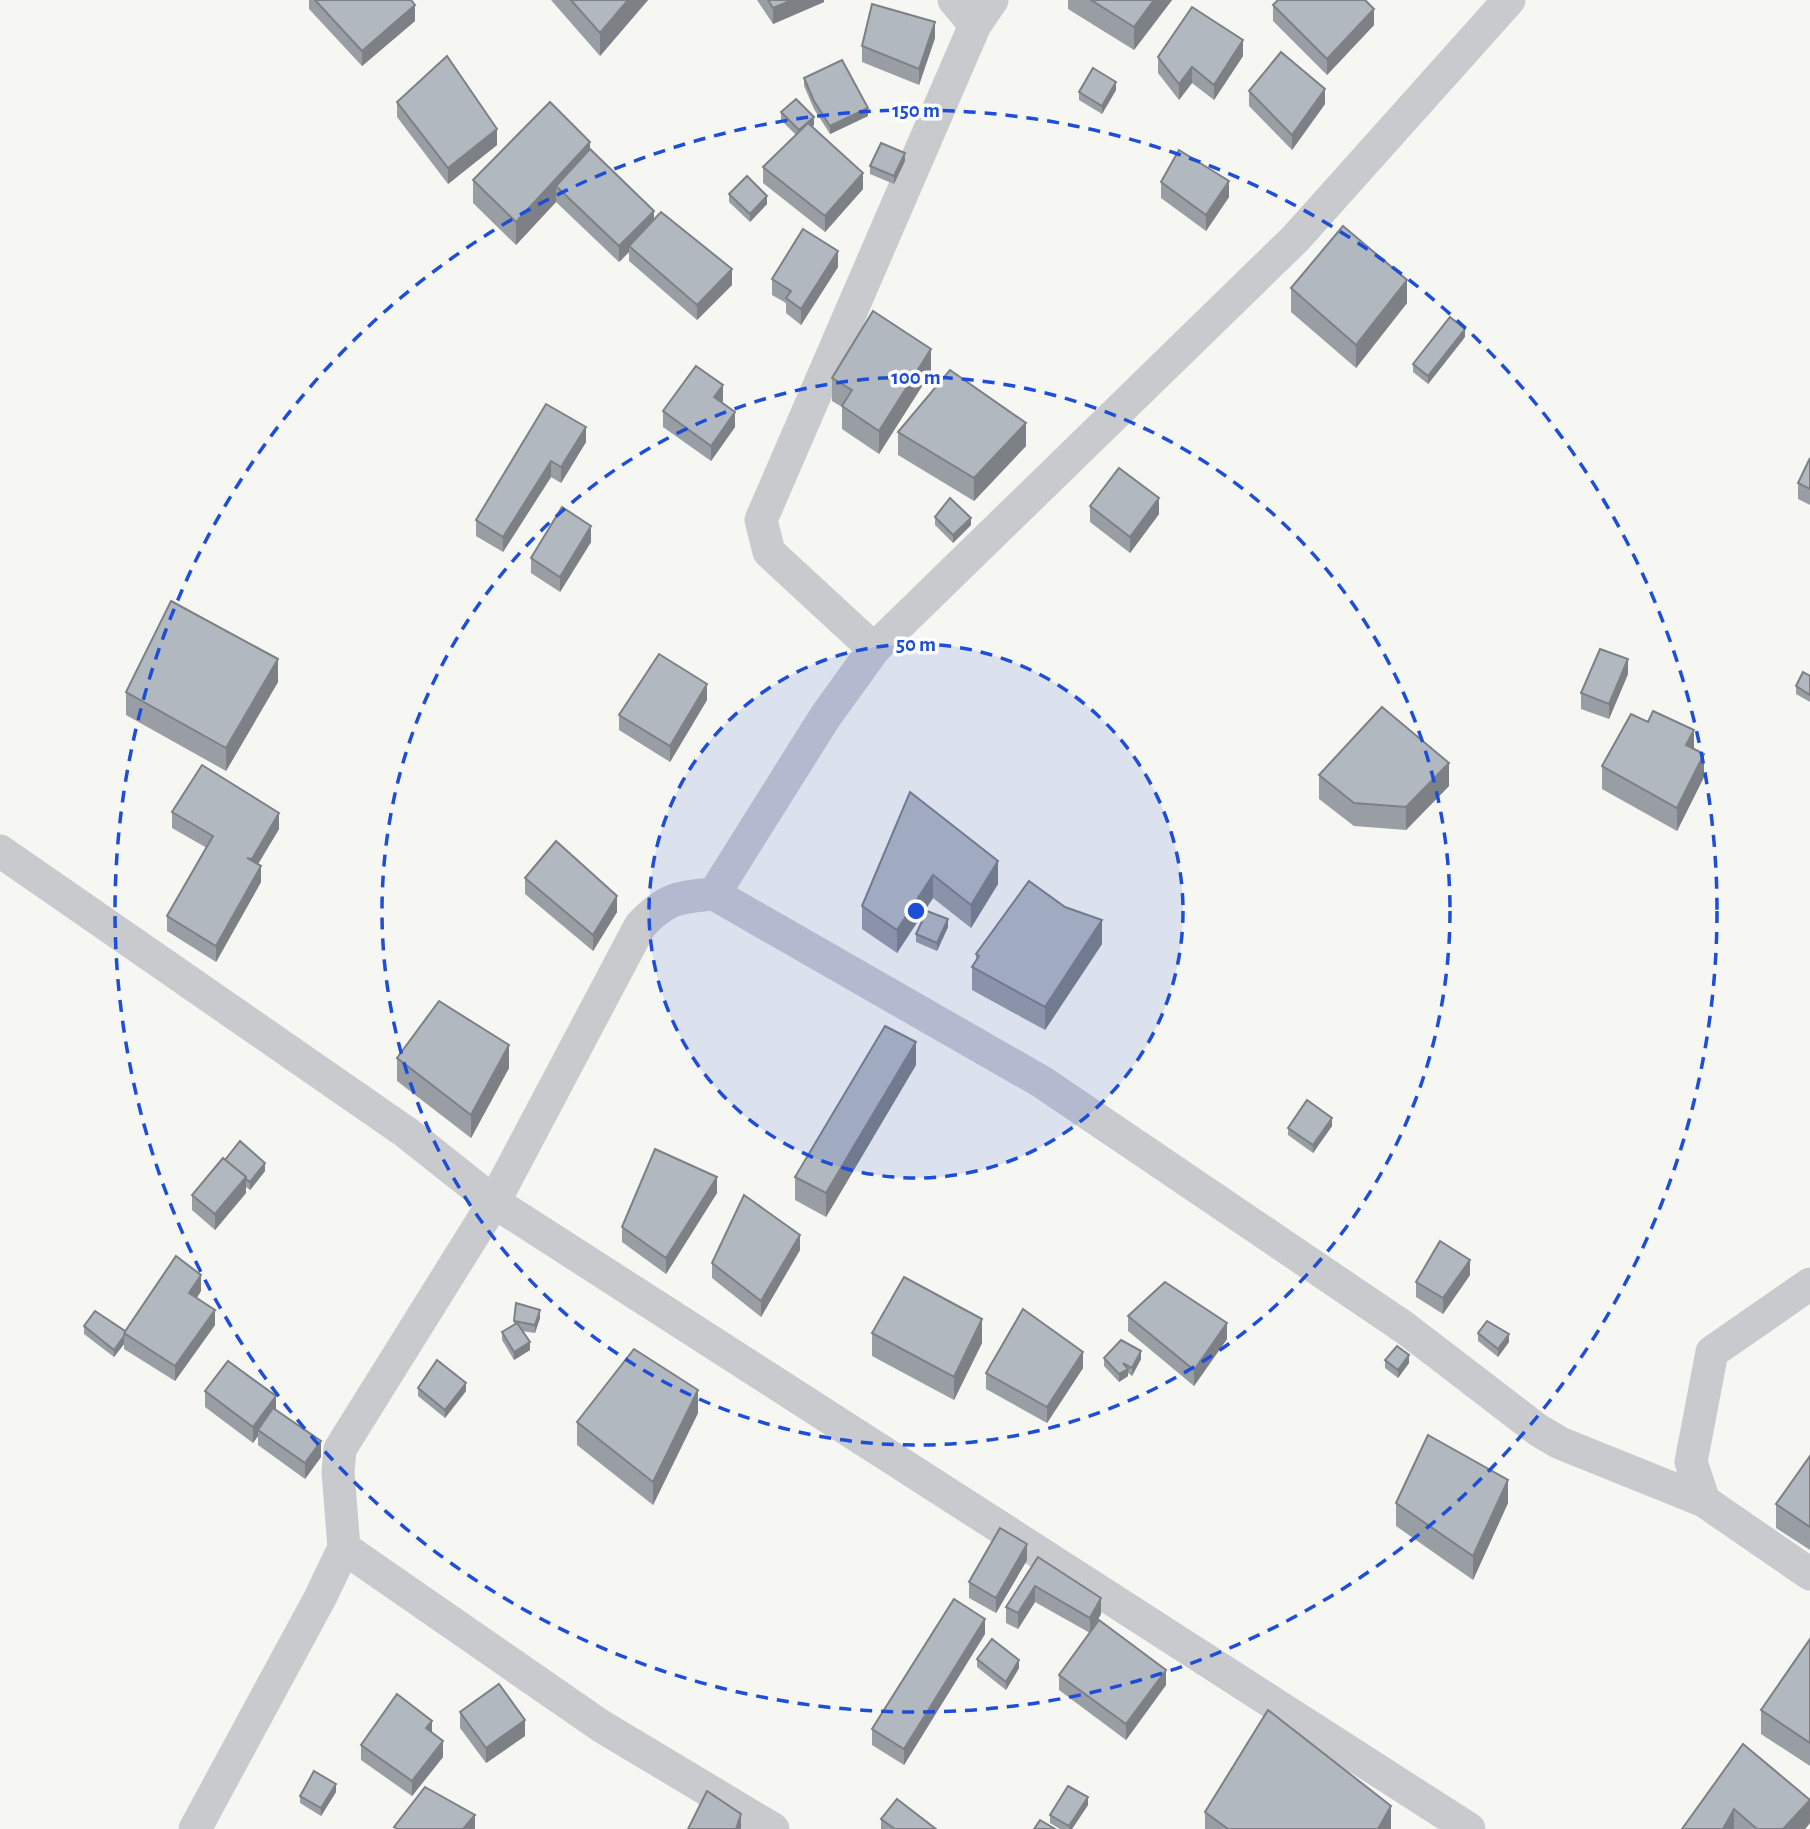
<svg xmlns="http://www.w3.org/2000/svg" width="1810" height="1829" viewBox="0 0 1810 1829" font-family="'Alegreya Sans',sans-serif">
	<rect width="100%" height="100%" fill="#f6f6f2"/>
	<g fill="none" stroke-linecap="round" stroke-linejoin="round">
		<g stroke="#c8cace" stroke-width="33">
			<path d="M954,0L975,25"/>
			<path d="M874,649L1296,238L1509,0"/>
			<path d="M0,851L407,1133L494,1202L1469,1829"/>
			<path d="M714,894L1042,1082L1405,1328L1538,1430L1560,1443L1704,1501L1810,1574"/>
			<path d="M1704,1501L1691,1462L1712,1352L1810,1284"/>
			<path d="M195,1829L320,1598L344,1548"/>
			<path d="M773,1829L601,1726L344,1548L338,1472L340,1449L494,1202L640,926C666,898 678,897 714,894L825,717L874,649L769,552L761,520L975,25L992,0"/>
		</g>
	</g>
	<g fill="#999ea4">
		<path d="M309,0H411L415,21L362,66L309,9Z"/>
		<path d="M551,0H648L600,56Z"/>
		<path d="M757,0H824V2L773,24Z"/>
		<path d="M1068,0H1172L1134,50L1068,9Z"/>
		<path d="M1273,5L1374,25L1327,75L1273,21Z"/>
		<path d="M935,38L919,85L862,62V46Z"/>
		<path d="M1243,56L1214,100L1192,83L1179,100L1158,73V57Z"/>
		<path d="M804,78L868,116L830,134L814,109L804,86Z"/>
		<path d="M1116,90L1102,114L1079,100V92Z"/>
		<path d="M1249,91L1325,104L1292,150L1249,106Z"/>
		<path d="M397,102L497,145L448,184L397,117Z"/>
		<path d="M781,112L814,125L811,127L863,189L825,232L763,183V167L796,135L781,120Z"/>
		<path d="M590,149L654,220L732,285L697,320L629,261V252L619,262L556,202L516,245L473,203V180Z"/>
		<path d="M905,161L894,184L870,174V166Z"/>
		<path d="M1161,182L1229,197L1206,231L1161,198Z"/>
		<path d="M729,194L767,204L750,222L729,202Z"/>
		<path d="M838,267L801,325L786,313V303L772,295V279Z"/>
		<path d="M1291,288L1407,303L1356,368L1291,312Z"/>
		<path d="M1465,337L1428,384L1413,372V364Z"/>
		<path d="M931,372L879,454L842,429V407L832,401V378Z"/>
		<path d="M723,401L722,402L735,427L711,461L663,427V411Z"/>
		<path d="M546,404L586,442L561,483L551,477L503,552L476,536V520Z"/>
		<path d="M898,432L1026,446L974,501L898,455Z"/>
		<path d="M1810,458V505L1798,499V483Z"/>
		<path d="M1090,506L1159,514L1130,553L1090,522Z"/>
		<path d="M935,517L971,525L953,543L935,525Z"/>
		<path d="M591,542L560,592L531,573V558Z"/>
		<path d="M1628,674L1609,719L1581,709V693Z"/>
		<path d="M1810,676V702L1796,694V686Z"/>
		<path d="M278,682L226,771L126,715V692Z"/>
		<path d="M707,700L670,762L619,730V715Z"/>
		<path d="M1694,749L1704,777L1677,831L1602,789V766Z"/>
		<path d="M1319,775L1449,786L1406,830L1354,826L1319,799Z"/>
		<path d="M910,792L998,884L971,928L933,898L897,953L862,929V906Z"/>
		<path d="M172,812L279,829L258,864L261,882L216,962L167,931V916L207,848L172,828Z"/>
		<path d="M525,878L617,912L593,951L525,894Z"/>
		<path d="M948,927L937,951L916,942V934Z"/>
		<path d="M1102,944L1045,1030L972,990V967L976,961V954Z"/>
		<path d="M397,1058L509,1068L471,1138L397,1081Z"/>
		<path d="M916,1065L826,1217L795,1200V1177Z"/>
		<path d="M1332,1126L1313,1153L1288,1135V1128Z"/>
		<path d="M225,1160L265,1171L250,1190L246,1187V1193L215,1230L192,1210V1195Z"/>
		<path d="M717,1193L666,1274L622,1242V1227Z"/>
		<path d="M800,1250L761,1317L712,1278V1263Z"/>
		<path d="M1470,1275L1443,1314L1416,1297V1282Z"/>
		<path d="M201,1291L197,1298L215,1325L175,1381L124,1349V1344L114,1357L84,1334V1326L125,1331Z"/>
		<path d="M1128,1316L1227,1339L1194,1386L1128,1331Z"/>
		<path d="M540,1318L535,1333L522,1331L530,1350L514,1360L502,1340V1332L514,1325V1321Z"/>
		<path d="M872,1333L982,1343L954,1400L872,1356Z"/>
		<path d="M1478,1333L1509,1342L1498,1357L1478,1341Z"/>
		<path d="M1104,1358L1141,1359L1132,1376L1128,1373V1376L1119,1382L1104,1366Z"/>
		<path d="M1385,1360L1409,1363L1398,1378L1385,1368Z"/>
		<path d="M1083,1368L1047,1423L986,1389V1373Z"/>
		<path d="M418,1388L466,1391L445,1418L418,1396Z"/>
		<path d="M205,1391L276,1410L321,1457L305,1479L258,1445V1436L253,1443L205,1407Z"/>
		<path d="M698,1413L653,1505L577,1445V1422Z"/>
		<path d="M1810,1456V1550L1776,1528V1504Z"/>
		<path d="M1396,1503H1508L1473,1580L1396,1526Z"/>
		<path d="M1038,1557L1101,1614L1094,1627L1166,1685L1126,1740L1059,1690V1675L1090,1633L1035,1602L1018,1629L1006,1623V1607Z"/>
		<path d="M1027,1560L996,1613L969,1598V1582Z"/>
		<path d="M985,1634L904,1765L872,1745V1729Z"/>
		<path d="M1810,1639V1766L1761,1734V1710Z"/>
		<path d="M977,1659L1019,1668L1006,1690L977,1667Z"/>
		<path d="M460,1712L525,1736L486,1763L460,1728Z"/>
		<path d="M432,1733L443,1757L412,1796L361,1760V1745Z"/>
		<path d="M1743,1744L1810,1800V1823L1805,1829H1682Z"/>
		<path d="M336,1792L321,1816L300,1803V1796Z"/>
		<path d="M1088,1805L1072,1829H1060L1050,1823V1815Z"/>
		<path d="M1205,1812L1391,1829H1205Z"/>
		<path d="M881,1819L936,1829H881Z"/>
	</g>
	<g fill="#7d8186">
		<path d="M628,0H648L600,56V33Z"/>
		<path d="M792,0H824V2L773,24V8Z"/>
		<path d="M1154,0H1172L1134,50V27Z"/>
		<path d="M415,5V21L362,66V51Z"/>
		<path d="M1374,9V25L1327,75V59Z"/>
		<path d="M935,22V38L919,85V69Z"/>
		<path d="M1243,40V56L1214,100V85Z"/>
		<path d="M1192,67V83L1179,100V84Z"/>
		<path d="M1116,82V90L1102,114V106Z"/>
		<path d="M1325,89V104L1292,150V135Z"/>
		<path d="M868,108V116L830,134V126Z"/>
		<path d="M814,117V125L799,138V130Z"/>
		<path d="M497,129V145L448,184V168Z"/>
		<path d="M590,142V165L556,186V202L516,245V222Z"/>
		<path d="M905,153V161L894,184V176Z"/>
		<path d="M863,173V189L825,232V216Z"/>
		<path d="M1229,181V197L1206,231V215Z"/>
		<path d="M767,196V204L750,222V214Z"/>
		<path d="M654,211V227L629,246V252L619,262V246Z"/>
		<path d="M838,251V267L801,325V309Z"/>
		<path d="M732,269V285L697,320V305Z"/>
		<path d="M1407,280V303L1356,368V345Z"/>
		<path d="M1465,329V337L1428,384V376Z"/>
		<path d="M931,349V372L879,454V431Z"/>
		<path d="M723,385V401L714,413V397Z"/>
		<path d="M735,412V427L711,461V446Z"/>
		<path d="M1026,423V446L974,501V478Z"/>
		<path d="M586,427V442L561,483V467Z"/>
		<path d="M551,461V477L503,552V537Z"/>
		<path d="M1159,498V514L1130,553V537Z"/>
		<path d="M971,518V525L953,543V535Z"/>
		<path d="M591,526V542L560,592V577Z"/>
		<path d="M278,659V682L226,771V748Z"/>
		<path d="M1628,659V674L1609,719V704Z"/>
		<path d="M707,684V700L670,762V746Z"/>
		<path d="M1694,730V753L1686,745Z"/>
		<path d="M1704,754V777L1677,831V808Z"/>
		<path d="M1449,763V786L1406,830V807Z"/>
		<path d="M279,813V829L252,874V859Z"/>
		<path d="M998,861V884L971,928V905Z"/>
		<path d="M261,866V882L216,962V946Z"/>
		<path d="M933,875V898L897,953V930Z"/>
		<path d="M617,896V912L593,951V935Z"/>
		<path d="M948,919V927L937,951V943Z"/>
		<path d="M1102,920V944L1045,1030V1007Z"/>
		<path d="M916,1042V1065L826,1217V1193Z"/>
		<path d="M509,1045V1068L471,1138V1115Z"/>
		<path d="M1332,1118V1126L1313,1153V1145Z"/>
		<path d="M265,1163V1171L250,1190V1182Z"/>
		<path d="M246,1177V1193L215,1230V1214Z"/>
		<path d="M717,1177V1193L666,1274V1258Z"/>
		<path d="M800,1235V1250L761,1317V1301Z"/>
		<path d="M1470,1260V1275L1443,1314V1298Z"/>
		<path d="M201,1275V1291L189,1309V1293Z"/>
		<path d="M215,1310V1325L175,1381V1366Z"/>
		<path d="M540,1310V1318L535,1333V1325Z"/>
		<path d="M982,1319V1343L954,1400V1377Z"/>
		<path d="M1227,1323V1339L1194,1386V1370Z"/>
		<path d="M1509,1334V1342L1498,1357V1349Z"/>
		<path d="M124,1336V1344L114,1357V1350Z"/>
		<path d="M530,1342V1350L514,1360V1352Z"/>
		<path d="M1141,1351V1359L1132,1376V1368Z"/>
		<path d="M1083,1352V1368L1047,1423V1407Z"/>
		<path d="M1409,1355V1363L1398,1378V1370Z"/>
		<path d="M1128,1369V1376L1119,1382V1374Z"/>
		<path d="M466,1383V1391L445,1418V1410Z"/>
		<path d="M698,1390V1413L653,1505V1482Z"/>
		<path d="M276,1396V1412L258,1430V1436L253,1443V1427Z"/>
		<path d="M321,1441V1457L305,1479V1463Z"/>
		<path d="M1508,1480V1503L1473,1580V1556Z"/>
		<path d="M1027,1544V1560L996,1613V1598Z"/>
		<path d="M1035,1586V1602L1018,1629V1613Z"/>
		<path d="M1101,1598V1614L1090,1633V1618Z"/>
		<path d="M985,1619V1634L904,1765V1749Z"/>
		<path d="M1019,1660V1668L1006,1690V1682Z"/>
		<path d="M1166,1670V1685L1126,1740V1724Z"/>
		<path d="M525,1720V1736L486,1763V1748Z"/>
		<path d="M432,1721V1736L426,1728Z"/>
		<path d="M443,1741V1757L412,1796V1781Z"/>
		<path d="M336,1784V1792L321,1816V1808Z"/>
		<path d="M1088,1797V1805L1072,1829H1069V1826Z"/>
		<path d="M1810,1800V1823L1805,1829H1783Z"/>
		<path d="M1391,1806V1829H1378Z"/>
		<path d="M1734,1809V1829H1723Z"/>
		<path d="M741,1814V1829H736Z"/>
		<path d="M475,1815V1829H463Z"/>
	</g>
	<g fill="#b2b8bf" stroke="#7d8186" stroke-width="2">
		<path d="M315,0H411L415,5L362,51Z"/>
		<path d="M571,0H628L600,33Z"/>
		<path d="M768,0H792L773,8Z"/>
		<path d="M1091,0H1154L1134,27Z"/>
		<path d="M1278,0H1365L1374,9L1327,59L1273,5Z"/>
		<path d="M872,4L935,22L919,69L862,46Z"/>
		<path d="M1192,7L1243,40L1214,85L1192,67L1179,84L1158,57Z"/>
		<path d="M1281,52L1325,89L1292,135L1249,91Z"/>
		<path d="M447,56L497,129L448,168L397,102Z"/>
		<path d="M842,60L868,108L830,126L814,101L804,78Z"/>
		<path d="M1093,68L1116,82L1102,106L1079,92Z"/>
		<path d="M796,99L814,117L799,130L781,112Z"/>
		<path d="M550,102L590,142L516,222L473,180Z"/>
		<path d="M808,123L863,173L825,216L763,167Z"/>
		<path d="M881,143L905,153L894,176L870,166Z"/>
		<path d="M590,149L654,211L619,246L556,186Z"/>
		<path d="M1179,150L1229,181L1206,215L1161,182Z"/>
		<path d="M747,176L767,196L750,214L729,194Z"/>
		<path d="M661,212L732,269L697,305L629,246Z"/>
		<path d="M1343,226L1407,280L1356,345L1291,288Z"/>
		<path d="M803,229L838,251L801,309L786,298L791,291L772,279Z"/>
		<path d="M873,311L931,349L879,431L842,406L852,390L832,378Z"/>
		<path d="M1450,317L1465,329L1428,376L1413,364Z"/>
		<path d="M696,366L723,385L714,397L735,412L711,446L663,411Z"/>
		<path d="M950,370L1026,423L974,478L898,432Z"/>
		<path d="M546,404L586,427L561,467L551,461L503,537L476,520Z"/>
		<path d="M1810,458V489L1798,483Z"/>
		<path d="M1119,468L1159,498L1130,537L1090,506Z"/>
		<path d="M950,498L971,518L953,535L935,517Z"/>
		<path d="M562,507L591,526L560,577L531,558Z"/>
		<path d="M171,601L278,659L226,748L126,692Z"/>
		<path d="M1600,649L1628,659L1609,704L1581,693Z"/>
		<path d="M659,654L707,684L670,746L619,715Z"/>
		<path d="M1803,672L1810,676V695L1796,686Z"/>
		<path d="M1382,707L1449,763L1406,807L1354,803L1319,775Z"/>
		<path d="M1653,711L1694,730L1686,745L1704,754L1677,808L1602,766L1631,714L1648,722Z"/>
		<path d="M202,765L279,813L252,859L247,858L261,866L216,946L167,916L213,836L172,812Z"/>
		<path d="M910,792L998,861L971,905L933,875L897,930L862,906Z"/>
		<path d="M556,841L617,896L593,935L525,878Z"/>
		<path d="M1029,881L1065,907L1102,920L1045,1007L972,967L979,956L976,954Z"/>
		<path d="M927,911L948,919L937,943L916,934Z"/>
		<path d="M439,1001L509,1045L471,1115L397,1058Z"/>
		<path d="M885,1026L916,1042L826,1193L795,1177Z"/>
		<path d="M1307,1100L1332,1118L1313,1145L1288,1128Z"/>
		<path d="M240,1141L265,1163L250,1182L246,1179V1177L225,1160Z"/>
		<path d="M655,1149L717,1177L666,1258L622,1227Z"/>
		<path d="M223,1158L246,1177L215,1214L192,1195Z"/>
		<path d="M744,1195L800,1235L761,1301L712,1263Z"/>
		<path d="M1440,1241L1470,1260L1443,1298L1416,1282Z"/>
		<path d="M176,1256L201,1275L189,1293L215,1310L175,1366L124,1333Z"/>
		<path d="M904,1277L982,1319L954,1377L872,1333Z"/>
		<path d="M1165,1282L1227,1323L1194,1370L1128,1316Z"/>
		<path d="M516,1303L540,1310L535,1325L514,1321Z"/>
		<path d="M1023,1309L1083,1352L1047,1407L986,1373Z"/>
		<path d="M95,1311L125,1331L124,1336L114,1350L84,1326Z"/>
		<path d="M1487,1321L1509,1334L1498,1349L1478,1333Z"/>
		<path d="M517,1323L530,1342L514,1352L502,1332Z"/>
		<path d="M1121,1340L1141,1351L1132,1368L1123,1363L1128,1369L1119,1374L1104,1358Z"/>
		<path d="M1397,1346L1409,1355L1398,1370L1385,1360Z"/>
		<path d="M634,1349L698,1390L653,1482L577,1422Z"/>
		<path d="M437,1360L466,1383L445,1410L418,1388Z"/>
		<path d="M228,1361L276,1396L253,1427L205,1391Z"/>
		<path d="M273,1408L321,1441L305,1463L258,1430Z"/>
		<path d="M1428,1435L1508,1480L1473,1556L1396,1503Z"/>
		<path d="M1810,1456V1527L1776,1504Z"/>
		<path d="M1000,1528L1027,1544L996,1598L969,1582Z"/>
		<path d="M1038,1557L1101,1598L1090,1618L1035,1586L1018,1613L1006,1607Z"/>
		<path d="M954,1599L985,1619L904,1749L872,1729Z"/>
		<path d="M1099,1620L1166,1670L1126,1724L1059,1675Z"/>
		<path d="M992,1639L1019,1660L1006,1682L977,1659Z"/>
		<path d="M1810,1639V1743L1761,1710Z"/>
		<path d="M499,1684L525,1720L486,1748L460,1712Z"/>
		<path d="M397,1694L432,1721L426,1728L443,1741L412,1781L361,1745Z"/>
		<path d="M1268,1710L1391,1806L1378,1829H1228L1205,1812Z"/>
		<path d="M1743,1744L1810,1800L1783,1829H1757L1734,1809L1723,1829H1682Z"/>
		<path d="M314,1771L336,1784L321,1808L300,1796Z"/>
		<path d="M1068,1786L1088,1797L1069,1826L1050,1815Z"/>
		<path d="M425,1787L475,1815L463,1829H397L394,1827Z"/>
		<path d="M707,1791L741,1814L736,1829H688Z"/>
		<path d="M897,1799L936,1829H895L881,1819Z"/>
		<path d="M1040,1820L1055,1829H1034Z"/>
	</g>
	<circle cx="916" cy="911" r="267" fill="#1d4ed8" fill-opacity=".12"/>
	<g fill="none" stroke="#1d4ed8" stroke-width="3.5" stroke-dasharray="12 9">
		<circle cx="916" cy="911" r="267"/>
		<circle cx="916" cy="911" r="534"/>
		<circle cx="916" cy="911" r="801"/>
	</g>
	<circle cx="916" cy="911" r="10" fill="#1d4ed8" stroke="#fff" stroke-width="3.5"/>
	<g font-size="21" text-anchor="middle" font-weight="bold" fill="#1d4ed8" stroke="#fff" stroke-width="7" stroke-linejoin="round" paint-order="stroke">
		<text x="916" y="117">150 m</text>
		<text x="916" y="384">100 m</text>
		<text x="916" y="651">50 m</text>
	</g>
</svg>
